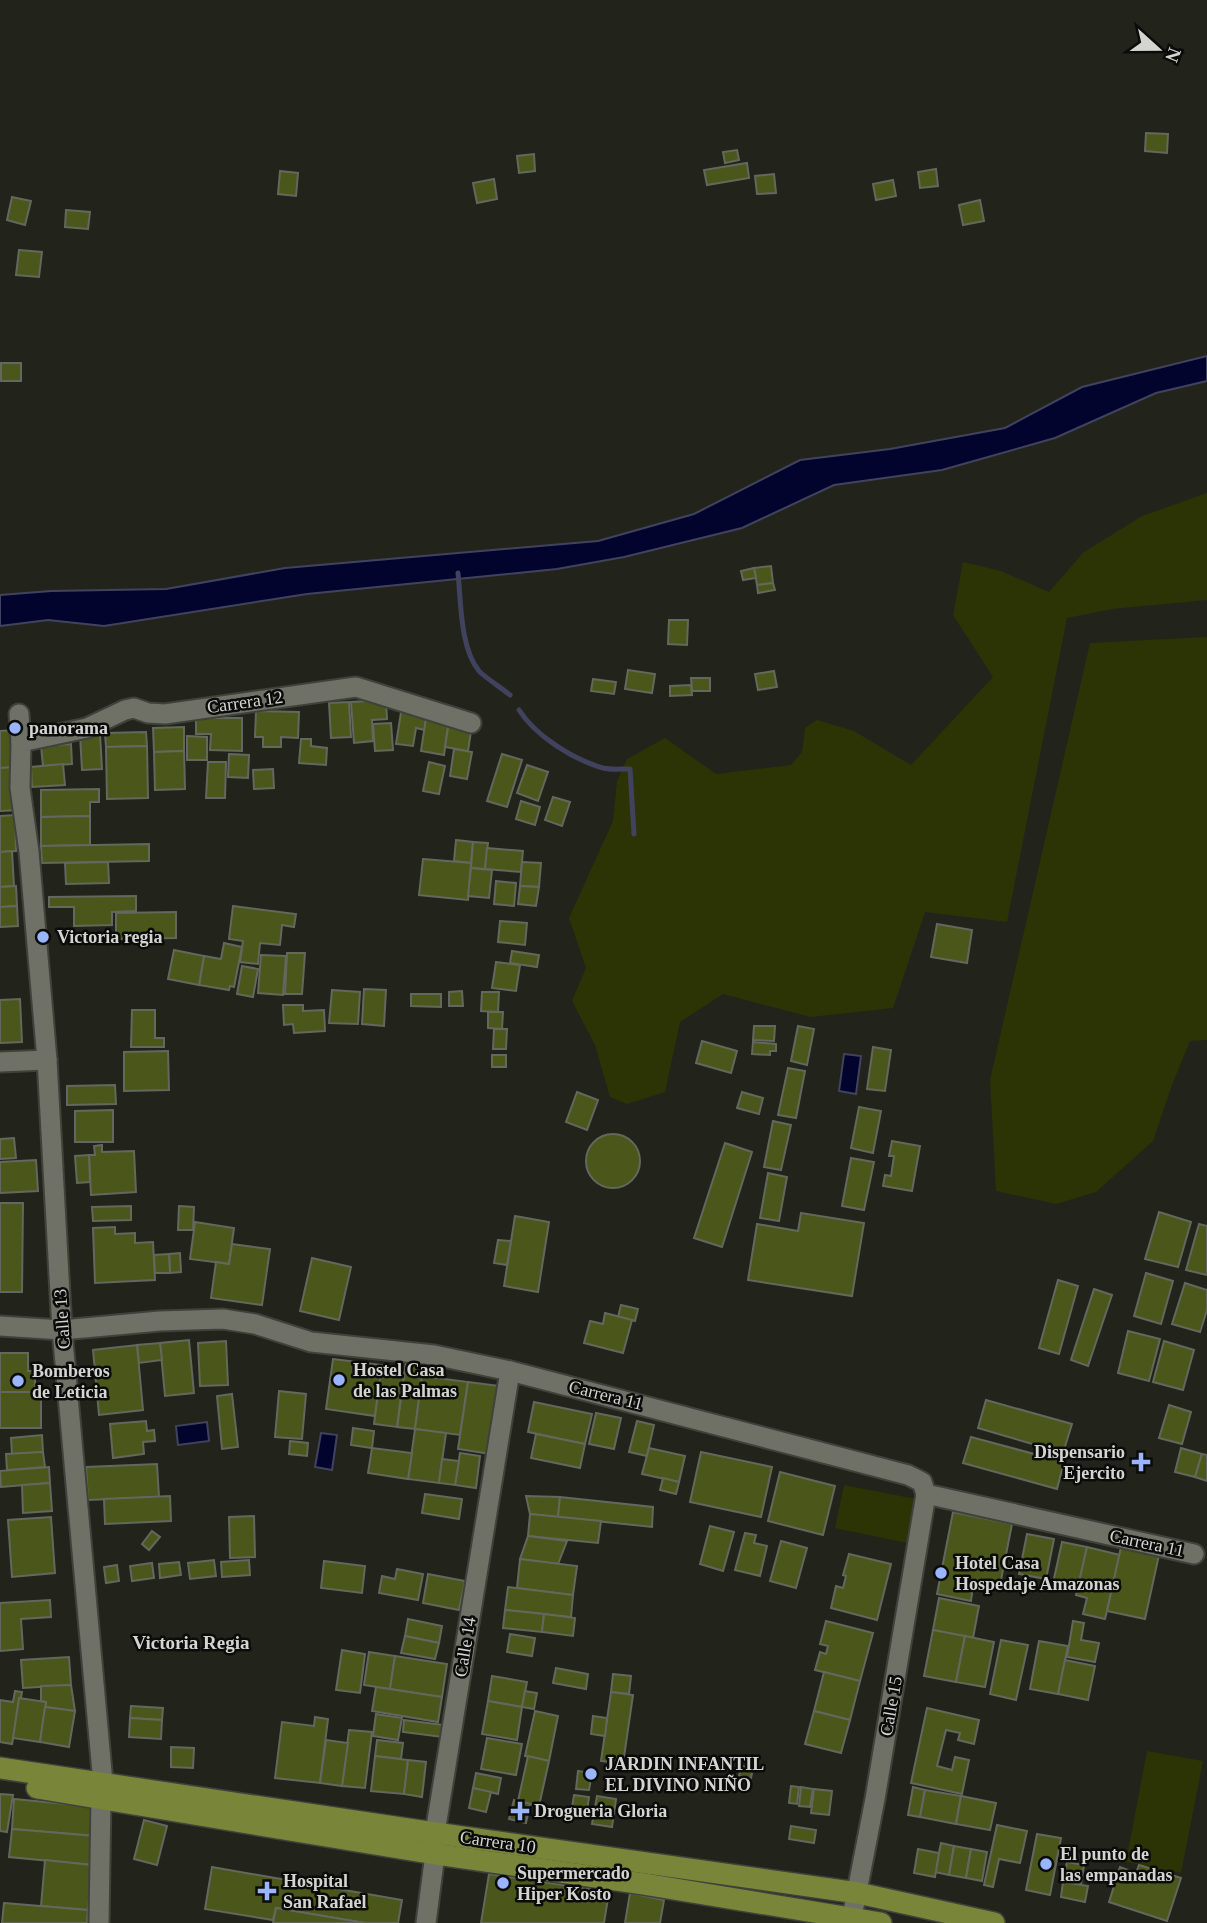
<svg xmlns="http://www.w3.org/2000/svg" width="1207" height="1923" viewBox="0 0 1207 1923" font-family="Georgia,serif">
	<rect width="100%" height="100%" fill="#22241b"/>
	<g fill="#2c3305">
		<path d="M1207,493V600L1112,609L1067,618L1007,922L925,912L893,1008L811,1017L723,994L680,1022L665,1092L627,1104L610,1097L595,1045L572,1001L586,968L569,918L613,821L617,781L627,759L665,738L716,774L791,765L802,752L805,728L817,720L854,731L911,765L993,677L953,615L963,562L1001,571L1049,592L1084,552L1142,516Z"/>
		<path d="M1207,637V1040L1190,1041L1172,1085L1153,1141L1096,1192L1056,1204L996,1191L990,1080L1090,643Z"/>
		<path d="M844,1485L916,1499L907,1543L835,1528Z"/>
		<path d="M1147,1751L1203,1761L1181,1873L1126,1862Z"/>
	</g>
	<g fill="#02042d" stroke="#41435e" stroke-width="2">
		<path d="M1207,356V381L1156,393L1055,438L942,470L834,485L742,528L624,557L557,569L307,594L104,626L48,620L0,626V595L51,591L166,589L285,568L598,541L694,514L800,460L890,449L1005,428L1082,387Z"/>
		<path d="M844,1054L861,1056L856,1094L839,1091Z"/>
		<path d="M207,1422L209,1441L178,1445L176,1426Z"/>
		<path d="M321,1433L337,1435L332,1470L315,1467Z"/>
	</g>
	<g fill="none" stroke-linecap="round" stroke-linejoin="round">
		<g stroke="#41435e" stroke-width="5">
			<path d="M458,573C461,602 460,648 479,671C483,676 503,689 510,695"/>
			<path d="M519,710C536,736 572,759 603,768C611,770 621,769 630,769L634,834"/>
		</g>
	</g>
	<g fill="#4b561a" stroke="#64675d" stroke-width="2">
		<path d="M1146,133L1168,134L1167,153L1145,151Z"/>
		<path d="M737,150L739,160L725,163L723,152Z"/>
		<path d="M534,154L535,171L519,173L517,156Z"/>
		<path d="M747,163L749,178L707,185L704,170Z"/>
		<path d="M936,169L938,186L920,188L918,172Z"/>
		<path d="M280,171L298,173L296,196L278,194Z"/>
		<path d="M774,174L776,193L757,194L755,176Z"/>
		<path d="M494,179L497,199L477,203L473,183Z"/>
		<path d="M893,180L896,196L876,200L873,184Z"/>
		<path d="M12,197L31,201L25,225L7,220Z"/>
		<path d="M980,200L984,221L963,225L959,205Z"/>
		<path d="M66,210L90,212L88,229L65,227Z"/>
		<path d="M19,250L42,252L39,277L16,275Z"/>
		<rect x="1" y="363" width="20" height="18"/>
		<path d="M771,566L773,583L757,585L754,568Z"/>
		<path d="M754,568L756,578L743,580L741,571Z"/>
		<path d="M773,583L775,590L758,593L757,585Z"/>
		<path d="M669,620H688L687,645L668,644Z"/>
		<path d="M628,670L655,674L652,693L625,689Z"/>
		<path d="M774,671L777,687L758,690L755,674Z"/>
		<path d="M691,678H710V691H692Z"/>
		<path d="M593,679L616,682L614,694L591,691Z"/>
		<path d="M691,685L692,695L670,696V686Z"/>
		<path d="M386,700L387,719L372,720L373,741L354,743L351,702Z"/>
		<path d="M349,702L351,737L331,738L329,703Z"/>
		<path d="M402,706L414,708L413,716L426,718L425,730L416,728L413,746L396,744Z"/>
		<path d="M256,711L299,712L298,738L281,737V747H263V737H255Z"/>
		<path d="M196,718H242V751L210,750L211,734H196Z"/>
		<path d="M426,718L449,721L444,755L421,751Z"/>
		<path d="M449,721L472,725L468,751L445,747Z"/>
		<path d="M391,723L393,750L375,751L373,724Z"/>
		<path d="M184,727V751L154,752L153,728Z"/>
		<path d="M14,730L17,767L0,768V731Z"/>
		<path d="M146,732L147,746L106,747L105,733Z"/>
		<path d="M100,734L102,769L82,770L80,735Z"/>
		<path d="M187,736L207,737V760H187Z"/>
		<path d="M301,739H311V746L327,748L326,765L299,763Z"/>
		<path d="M71,744L72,764L43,766L41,746Z"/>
		<path d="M147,746L148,798L107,799L106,747Z"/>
		<path d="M454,749L472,752L467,779L450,776Z"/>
		<path d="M184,751L185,789L155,790L154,752Z"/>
		<path d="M229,754L249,755L248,778L228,777Z"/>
		<path d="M502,754L522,760L507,807L487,801Z"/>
		<path d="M208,762H226L225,798H206Z"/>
		<path d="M429,762L445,766L439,794L423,791Z"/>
		<path d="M63,764L65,785L32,787L31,767Z"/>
		<path d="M527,765L548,772L538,801L517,793Z"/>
		<path d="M17,767L20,810L0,811V768Z"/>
		<path d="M273,769L274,788L254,789L253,770Z"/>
		<path d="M99,789V802H90V816L41,817V790Z"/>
		<path d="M553,797L570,802L562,826L545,820Z"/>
		<path d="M521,801L540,807L535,825L516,819Z"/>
		<path d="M15,815L16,851L0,852V816Z"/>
		<path d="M90,816V845L41,846V817Z"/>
		<path d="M456,840L473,842L471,863L454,861Z"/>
		<path d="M473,842L488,843L485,869L471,868Z"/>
		<path d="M149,844V861L42,863L41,846Z"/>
		<path d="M487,848L523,851L521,872L485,869Z"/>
		<path d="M12,851L14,886L0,887V852Z"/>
		<path d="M423,859L471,863L468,900L419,895Z"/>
		<path d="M108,862L109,883L66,884L65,863Z"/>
		<path d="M522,862L541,863L539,887L520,886Z"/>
		<path d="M471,868L492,870L489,898L468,896Z"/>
		<path d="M496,881L516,883L514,906L494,904Z"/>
		<path d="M16,886L17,906L0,907V887Z"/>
		<path d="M520,886L539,887L536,906L518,904Z"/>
		<path d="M136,896V911L112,912V925L74,926V907H49V897Z"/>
		<path d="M17,906L18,926L0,927V907Z"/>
		<path d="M233,906L296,914L294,927L282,925L280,945L260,943L258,964L240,962L243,941L229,939Z"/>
		<path d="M176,912V938L116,939V913Z"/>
		<path d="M500,921L527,923L525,945L498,942Z"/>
		<path d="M937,924L972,930L967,963L931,957Z"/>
		<path d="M224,943L242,947L234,987L230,986L229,990L199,985L204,956L221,959Z"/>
		<path d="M174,950L204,956L199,985L168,979Z"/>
		<path d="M512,951L539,955L537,967L510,963Z"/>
		<path d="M287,953H305L302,994H285Z"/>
		<path d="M261,955L286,956L283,995L258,993Z"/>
		<path d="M496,962L520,965L516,991L492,988Z"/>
		<path d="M242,966L258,969L253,997L237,994Z"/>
		<path d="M364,989L386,990L384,1026L362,1024Z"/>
		<path d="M332,990L360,992L358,1024L329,1023Z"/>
		<path d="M462,991L463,1006H449V992Z"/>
		<path d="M482,992H499L498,1012L481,1011Z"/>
		<path d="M411,994H441V1007L411,1006Z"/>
		<path d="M20,999L22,1042L0,1043V1000Z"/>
		<path d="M283,1005H303V1011L324,1010L325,1031L294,1033L293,1024L284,1025Z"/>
		<path d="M132,1010H155V1038H164V1047H131Z"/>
		<path d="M488,1012H503L502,1029L488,1028Z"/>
		<path d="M754,1026H775L774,1041L753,1040Z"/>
		<path d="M798,1026L814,1029L807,1065L791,1061Z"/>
		<path d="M494,1029H507L506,1049H493Z"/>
		<path d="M702,1041L737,1051L731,1073L696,1063Z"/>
		<path d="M753,1042L776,1044V1051H770V1055L752,1054Z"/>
		<path d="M873,1047L891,1050L885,1091L867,1089Z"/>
		<path d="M168,1051L169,1090L124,1091V1052Z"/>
		<rect x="492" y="1055" width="14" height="12"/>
		<path d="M788,1068L805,1071L796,1118L778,1115Z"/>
		<path d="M115,1085L116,1104L67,1105V1086Z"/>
		<path d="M577,1092L598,1100L587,1130L566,1122Z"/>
		<path d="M742,1092L763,1098L759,1114L737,1108Z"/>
		<path d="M859,1107L881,1111L873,1153L851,1148Z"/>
		<path d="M113,1110V1142H75V1111Z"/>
		<path d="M773,1121L791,1125L781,1170L764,1167Z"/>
		<circle cx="613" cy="1161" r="27"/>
		<path d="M14,1138L16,1158L0,1159V1139Z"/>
		<path d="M892,1141L920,1146L912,1191L883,1186L885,1175L891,1176L894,1156H889Z"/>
		<path d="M725,1143L752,1152L722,1247L694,1238Z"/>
		<path d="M102,1145V1152L134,1151L136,1192L91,1195L89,1155H95L94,1146Z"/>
		<path d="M89,1155L90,1182L77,1183L75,1156Z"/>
		<path d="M851,1158L874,1162L864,1210L842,1206Z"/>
		<path d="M36,1160L38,1191L0,1193V1162Z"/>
		<path d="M768,1173L787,1177L779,1221L760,1218Z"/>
		<path d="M0,1203H23L22,1292H0Z"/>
		<path d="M131,1206V1220L93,1221L92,1207Z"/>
		<path d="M179,1206L194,1207L193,1230H178Z"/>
		<path d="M1159,1212L1191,1222L1178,1267L1145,1259Z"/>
		<path d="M801,1213L864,1223L852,1296L748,1280L757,1224L798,1231Z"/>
		<path d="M515,1216L549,1222L538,1292L504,1286Z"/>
		<path d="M195,1222L234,1228L229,1264L190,1259Z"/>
		<path d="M1199,1224L1207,1226V1275L1186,1270Z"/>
		<path d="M115,1227V1234L135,1233V1243L153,1242L155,1280L95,1283L93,1228Z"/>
		<path d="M498,1240L511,1241L507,1265L494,1263Z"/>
		<path d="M232,1244L270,1249L262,1305L211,1298L216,1262L229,1264Z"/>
		<path d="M180,1253L181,1272L170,1273L169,1254Z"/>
		<path d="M169,1254L170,1273H155L154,1255Z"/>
		<path d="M312,1258L351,1267L339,1320L300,1311Z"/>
		<path d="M1146,1273L1173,1281L1161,1324L1134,1316Z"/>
		<path d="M1058,1280L1078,1286L1059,1354L1039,1348Z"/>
		<path d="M1185,1283L1207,1290V1310L1200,1332L1172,1324Z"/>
		<path d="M1094,1289L1112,1295L1088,1366L1071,1360Z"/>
		<path d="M621,1305L638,1309L635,1321L618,1317Z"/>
		<path d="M605,1313L632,1320L623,1353L584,1343L590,1321L603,1324Z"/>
		<path d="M1128,1331L1160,1339L1149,1381L1118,1373Z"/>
		<path d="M189,1340L194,1393L165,1396L160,1343Z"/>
		<path d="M226,1341L228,1385L200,1386L198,1343Z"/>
		<path d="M1164,1341L1194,1350L1183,1390L1153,1382Z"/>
		<path d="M160,1343L162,1360L139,1363L137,1345Z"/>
		<path d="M137,1345L143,1410L99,1415L93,1350Z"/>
		<path d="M0,1353H28V1371H35V1392H0Z"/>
		<path d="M333,1359L382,1365L375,1416L326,1409Z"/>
		<path d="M406,1361L424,1363L415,1429L397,1427Z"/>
		<path d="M381,1371L404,1373L397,1427L374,1424Z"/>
		<path d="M422,1376L468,1382L460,1435L415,1429Z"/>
		<path d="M468,1382L500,1386L491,1454L458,1449Z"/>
		<path d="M279,1391L306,1394L302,1439L275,1437Z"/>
		<rect x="0" y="1392" width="41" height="36"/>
		<path d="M232,1394L238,1447L222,1449L217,1396Z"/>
		<path d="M986,1400L1072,1424L1063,1453L978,1428Z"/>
		<path d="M534,1402L592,1414L585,1444L528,1432Z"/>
		<path d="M1169,1405L1191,1412L1182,1444L1159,1438Z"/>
		<path d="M596,1413L621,1418L614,1449L589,1444Z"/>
		<path d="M146,1421L147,1431L154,1430L155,1441L143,1442L144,1454L113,1458L110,1424Z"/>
		<path d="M637,1421L654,1425L647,1456L629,1452Z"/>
		<path d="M353,1428L374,1431L372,1448L351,1445Z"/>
		<path d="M415,1429L446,1433L439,1483L408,1479Z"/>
		<path d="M536,1434L585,1444L580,1468L531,1458Z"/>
		<path d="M42,1435L43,1452L12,1454L11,1438Z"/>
		<path d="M971,1437L1064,1462L1057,1489L963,1463Z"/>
		<path d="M290,1441L308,1443L307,1456L289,1454Z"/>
		<path d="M372,1448L412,1453L408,1479L368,1473Z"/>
		<path d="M649,1448L685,1456L679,1482L642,1474Z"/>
		<path d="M1181,1448L1202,1454L1195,1477L1175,1472Z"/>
		<path d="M43,1452L45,1467L7,1470L6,1454Z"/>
		<path d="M701,1452L772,1467L761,1517L690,1502Z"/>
		<path d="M460,1453L480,1456L476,1488L455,1485Z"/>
		<path d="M1202,1454L1207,1455V1481L1195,1477Z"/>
		<path d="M442,1459L459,1461L455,1485L439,1483Z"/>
		<path d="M157,1464L159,1497L88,1500L86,1467Z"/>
		<path d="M49,1467L50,1483L1,1487L0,1471Z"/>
		<path d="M780,1472L835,1486L823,1535L768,1521Z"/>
		<path d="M663,1478L679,1482L676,1494L660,1490Z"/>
		<path d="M50,1483L52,1511L23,1513L22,1485Z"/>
		<path d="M425,1494L462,1499L459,1519L422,1513Z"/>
		<path d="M170,1496L171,1521L105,1524L104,1499Z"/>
		<path d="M526,1496L560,1497L558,1517L530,1514Z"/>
		<path d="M560,1497L653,1507L652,1527L558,1517Z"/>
		<path d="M953,1512L1012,1524L1000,1585L974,1580L971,1601L937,1594Z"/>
		<path d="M530,1514L601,1521L598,1543L528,1536Z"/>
		<path d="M254,1516L255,1557L230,1558L229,1517Z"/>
		<path d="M51,1517L55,1573L12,1577L8,1520Z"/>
		<path d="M710,1526L734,1532L723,1571L700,1564Z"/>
		<path d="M152,1531L160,1537L149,1550L142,1544Z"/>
		<path d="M745,1533L756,1535L754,1543L767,1546L760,1576L735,1570Z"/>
		<path d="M1027,1534L1054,1539L1046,1579L1019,1574Z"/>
		<path d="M528,1536L567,1541L558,1564L520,1559Z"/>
		<path d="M781,1541L807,1548L796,1588L770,1581Z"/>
		<path d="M1062,1542L1087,1547L1078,1589L1053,1583Z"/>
		<path d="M1087,1547L1120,1555L1105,1619L1083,1614L1087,1598L1076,1595Z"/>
		<path d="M1121,1547L1159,1555L1145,1619L1107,1611Z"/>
		<path d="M849,1554L891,1564L877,1620L831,1608L836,1586L843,1588L846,1576L843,1575Z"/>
		<path d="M520,1559L577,1566L573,1595L517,1588Z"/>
		<path d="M214,1560L216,1576L190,1579L188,1563Z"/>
		<path d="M249,1560L250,1575L222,1577L221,1562Z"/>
		<path d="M324,1561L365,1566L362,1593L321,1588Z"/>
		<path d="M179,1562L181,1575L160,1578L159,1564Z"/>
		<path d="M152,1563L154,1578L132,1581L130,1566Z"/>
		<path d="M117,1565L119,1581L106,1583L104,1567Z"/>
		<path d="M397,1569L423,1574L418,1600L379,1593L382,1576L395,1579Z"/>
		<path d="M428,1574L465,1581L459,1610L423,1603Z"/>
		<path d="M508,1587L573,1595L571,1617L505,1610Z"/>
		<path d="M939,1598L979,1606L973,1638L933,1630Z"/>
		<path d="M50,1600L51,1617L21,1619L23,1649L0,1651V1603Z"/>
		<path d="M505,1610L544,1614L542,1632L503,1628Z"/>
		<path d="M544,1614L575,1618L573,1636L542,1632Z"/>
		<path d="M408,1619L442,1626L439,1643L405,1636Z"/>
		<path d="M826,1621L873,1633L860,1681L815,1670L820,1652L826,1654L828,1646L820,1644Z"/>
		<path d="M1073,1621L1084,1623L1081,1640L1099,1643L1095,1662L1067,1657Z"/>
		<path d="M933,1630L965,1636L956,1682L924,1676Z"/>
		<path d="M510,1634L535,1638L532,1656L507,1652Z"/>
		<path d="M405,1636L439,1643L435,1659L401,1653Z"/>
		<path d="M965,1636L994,1642L985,1687L956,1682Z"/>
		<path d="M1001,1640L1028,1645L1016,1700L990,1694Z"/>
		<path d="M1039,1641L1068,1646L1058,1694L1030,1689Z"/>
		<path d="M342,1650L365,1654L360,1693L336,1690Z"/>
		<path d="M369,1652L395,1656L390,1689L364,1685Z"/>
		<path d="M395,1656L447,1664L442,1697L390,1689Z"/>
		<path d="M69,1657L71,1685L23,1688L21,1660Z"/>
		<path d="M1065,1660L1095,1666L1088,1700L1058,1694Z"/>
		<path d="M556,1668L588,1674L586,1689L553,1683Z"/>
		<path d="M824,1672L860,1681L850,1720L814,1711Z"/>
		<path d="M613,1674L631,1676L629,1694L611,1692Z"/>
		<path d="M492,1676L527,1682L522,1707L488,1701Z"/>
		<path d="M71,1685L75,1711L45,1707L46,1702L41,1701V1686Z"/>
		<path d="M376,1687L442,1697L438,1722L372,1711Z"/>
		<path d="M15,1691L22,1692L12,1744L0,1742V1700L13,1702Z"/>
		<path d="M525,1691L537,1693L534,1709L522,1707Z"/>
		<path d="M611,1692L633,1695L623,1764L601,1761Z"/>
		<path d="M19,1698L46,1702L40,1742L13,1738Z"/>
		<path d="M488,1701L522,1707L517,1740L482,1734Z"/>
		<path d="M131,1706L163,1708L162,1720L130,1718Z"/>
		<path d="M45,1707L75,1711L69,1747L40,1742Z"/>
		<path d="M927,1708L979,1720L974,1744L958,1740L960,1733L946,1730L937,1766L952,1770L955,1757L969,1760L962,1794L911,1783Z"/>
		<path d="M535,1711L558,1716L549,1761L525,1756Z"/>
		<path d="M814,1711L850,1720L841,1753L805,1744Z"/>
		<path d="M376,1714L402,1718L398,1740L373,1736Z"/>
		<path d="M593,1716L607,1718L605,1736L591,1734Z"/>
		<path d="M315,1717L328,1719L320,1783L275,1778L282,1722L314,1726Z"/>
		<path d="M130,1718L162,1720L161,1739L129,1737Z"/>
		<path d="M404,1720L444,1725L442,1737L403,1732Z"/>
		<path d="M349,1730L372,1732L365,1788L342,1786Z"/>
		<path d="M487,1738L522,1744L516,1775L481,1769Z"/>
		<path d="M326,1740L348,1743L342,1786L320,1783Z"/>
		<path d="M377,1740L403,1743L401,1759L375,1756Z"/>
		<path d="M171,1747L194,1748L193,1768L171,1767Z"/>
		<path d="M375,1756L408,1760L404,1794L371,1791Z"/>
		<path d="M528,1756L549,1761L539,1806L518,1801Z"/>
		<path d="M408,1760L426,1762L422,1797L404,1794Z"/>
		<path d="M741,1766L753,1768L751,1778L739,1776Z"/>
		<path d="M578,1771L592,1773L589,1790L576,1789Z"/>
		<path d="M476,1773L501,1778L498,1794L473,1788Z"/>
		<path d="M791,1786L799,1787L797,1804L789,1803Z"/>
		<path d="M801,1787L813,1789L810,1807L799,1806Z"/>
		<path d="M913,1787L925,1790L920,1817L908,1815Z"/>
		<path d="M473,1788L491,1792L486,1812L469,1808Z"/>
		<path d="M814,1789L832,1791L829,1815L811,1813Z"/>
		<path d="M925,1790L961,1796L956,1824L920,1817Z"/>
		<path d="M0,1794L13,1795L7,1832L0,1831Z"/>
		<path d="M574,1795L589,1797L586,1816L571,1813Z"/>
		<path d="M597,1796L616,1799L612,1827L592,1824Z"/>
		<path d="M961,1796L996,1803L990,1830L956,1824Z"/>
		<path d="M14,1799L98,1807L95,1836L12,1829Z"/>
		<path d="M514,1800L530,1804L526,1823L509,1819Z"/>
		<path d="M144,1820L167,1826L157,1865L134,1859Z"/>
		<path d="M997,1825L1027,1831L1020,1863L999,1859L993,1887L984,1885Z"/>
		<path d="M791,1826L816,1830L814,1843L789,1839Z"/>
		<path d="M12,1829L95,1836L92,1865L9,1857Z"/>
		<path d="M1037,1834L1061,1838L1050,1895L1026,1890Z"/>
		<path d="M941,1843L954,1846L949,1875L935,1872Z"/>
		<path d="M954,1846L971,1849L966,1878L949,1875Z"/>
		<path d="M918,1849L939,1853L935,1877L914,1873Z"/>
		<path d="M971,1849L987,1852L982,1881L966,1878Z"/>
		<path d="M45,1860L92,1865L88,1910L41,1906Z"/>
		<path d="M1067,1862L1084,1865L1081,1885L1063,1882Z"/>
		<path d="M1139,1865L1181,1878L1167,1921L1109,1902L1120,1867L1136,1873Z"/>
		<path d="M212,1867L402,1900L398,1923H365L276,1908L273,1920L205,1909Z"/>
		<path d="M489,1874L609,1892L604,1923H481Z"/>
		<path d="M1063,1882L1088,1886L1085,1902L1061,1897Z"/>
		<path d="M630,1893L664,1900L660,1923H625Z"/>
		<path d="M4,1903L88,1910L87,1923H2Z"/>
		<path d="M276,1908L365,1923H273Z"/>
	</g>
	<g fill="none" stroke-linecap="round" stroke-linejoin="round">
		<g stroke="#3f413b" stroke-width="23">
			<g id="minor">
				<path d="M19,714L21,742L20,788L29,852L47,1060L62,1330L103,1783L101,1798L99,1923"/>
				<path d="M21,742L87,728L125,710L134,708L148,713L165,714L356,687L471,723"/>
				<path d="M0,1062L47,1060"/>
				<path d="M0,1326L62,1330L160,1321L223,1319L255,1324L311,1342L434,1355L510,1371L908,1475L922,1482L926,1494L1194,1554"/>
				<path d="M852,1917L875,1799L926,1494"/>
				<path d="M426,1923L435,1854V1833L510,1371"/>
			</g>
		</g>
		<g stroke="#3f413b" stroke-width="24">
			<g id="major">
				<path d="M0,1768L435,1833L858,1893L994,1923"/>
				<path d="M37,1788L435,1854L644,1884L881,1923"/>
			</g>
		</g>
		<use href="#minor" stroke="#6f7167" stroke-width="19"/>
		<use href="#major" stroke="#798539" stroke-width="21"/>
	</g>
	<g fill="#9ab5fd" stroke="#0b0c09" stroke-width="2.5">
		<circle cx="15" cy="728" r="7"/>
		<circle cx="43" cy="937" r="7"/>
		<circle cx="339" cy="1380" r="7"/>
		<circle cx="18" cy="1381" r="7"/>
		<path d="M1137.5 1451.5h7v7h7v7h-7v7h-7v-7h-7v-7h7z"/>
		<circle cx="941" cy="1573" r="7"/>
		<circle cx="591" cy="1774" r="7"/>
		<path d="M516.5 1800.5h7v7h7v7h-7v7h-7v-7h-7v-7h7z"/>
		<circle cx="1046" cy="1864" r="7"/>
		<circle cx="503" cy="1883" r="7"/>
		<path d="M263.5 1880.5h7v7h7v7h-7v7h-7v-7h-7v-7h7z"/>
	</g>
	<g text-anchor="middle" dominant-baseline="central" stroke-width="5" stroke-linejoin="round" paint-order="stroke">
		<g font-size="18" fill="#d4d5d0" stroke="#0b0c09">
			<text transform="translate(245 702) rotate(-8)">Carrera 12</text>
			<text transform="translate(62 1319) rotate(-94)">Calle 13</text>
			<text transform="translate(606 1395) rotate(14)">Carrera 11</text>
			<text transform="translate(1147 1543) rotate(12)">Carrera 11</text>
			<text transform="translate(465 1647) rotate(-81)">Calle 14</text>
			<text transform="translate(891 1706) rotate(-80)">Calle 15</text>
			<text transform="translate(498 1842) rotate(8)">Carrera 10</text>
		</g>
		<g font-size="18" font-weight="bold" fill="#d4d5d0" stroke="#0b0c09" text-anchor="start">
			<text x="29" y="728">panorama</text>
			<text x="57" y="937">Victoria regia</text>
			<text x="353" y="1370">Hostel Casa<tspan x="353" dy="21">de las Palmas</tspan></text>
			<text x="32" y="1371">Bomberos<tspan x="32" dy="21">de Leticia</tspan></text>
			<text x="1125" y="1452" text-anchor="end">Dispensario<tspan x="1125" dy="21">Ejercito</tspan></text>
			<text x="955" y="1563">Hotel Casa<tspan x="955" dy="21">Hospedaje Amazonas</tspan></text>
			<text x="605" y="1764">JARDIN INFANTIL<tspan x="605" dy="21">EL DIVINO NIÑO</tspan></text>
			<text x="534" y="1811">Drogueria Gloria</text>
			<text x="1060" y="1854">El punto de<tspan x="1060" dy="21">las empanadas</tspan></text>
			<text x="517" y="1873">Supermercado<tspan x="517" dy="21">Hiper Kosto</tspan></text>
			<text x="283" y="1881">Hospital<tspan x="283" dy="21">San Rafael</tspan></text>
		</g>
		<g font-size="19" font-weight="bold" fill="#d4d5d0" stroke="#0b0c09">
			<text x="191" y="1642">Victoria Regia</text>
		</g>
	</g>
	<g transform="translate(1158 49) rotate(111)" stroke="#0b0c09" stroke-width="5" paint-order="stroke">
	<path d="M0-5L12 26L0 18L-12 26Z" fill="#d4d5d0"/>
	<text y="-10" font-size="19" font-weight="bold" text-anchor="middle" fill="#d4d5d0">N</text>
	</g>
</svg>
